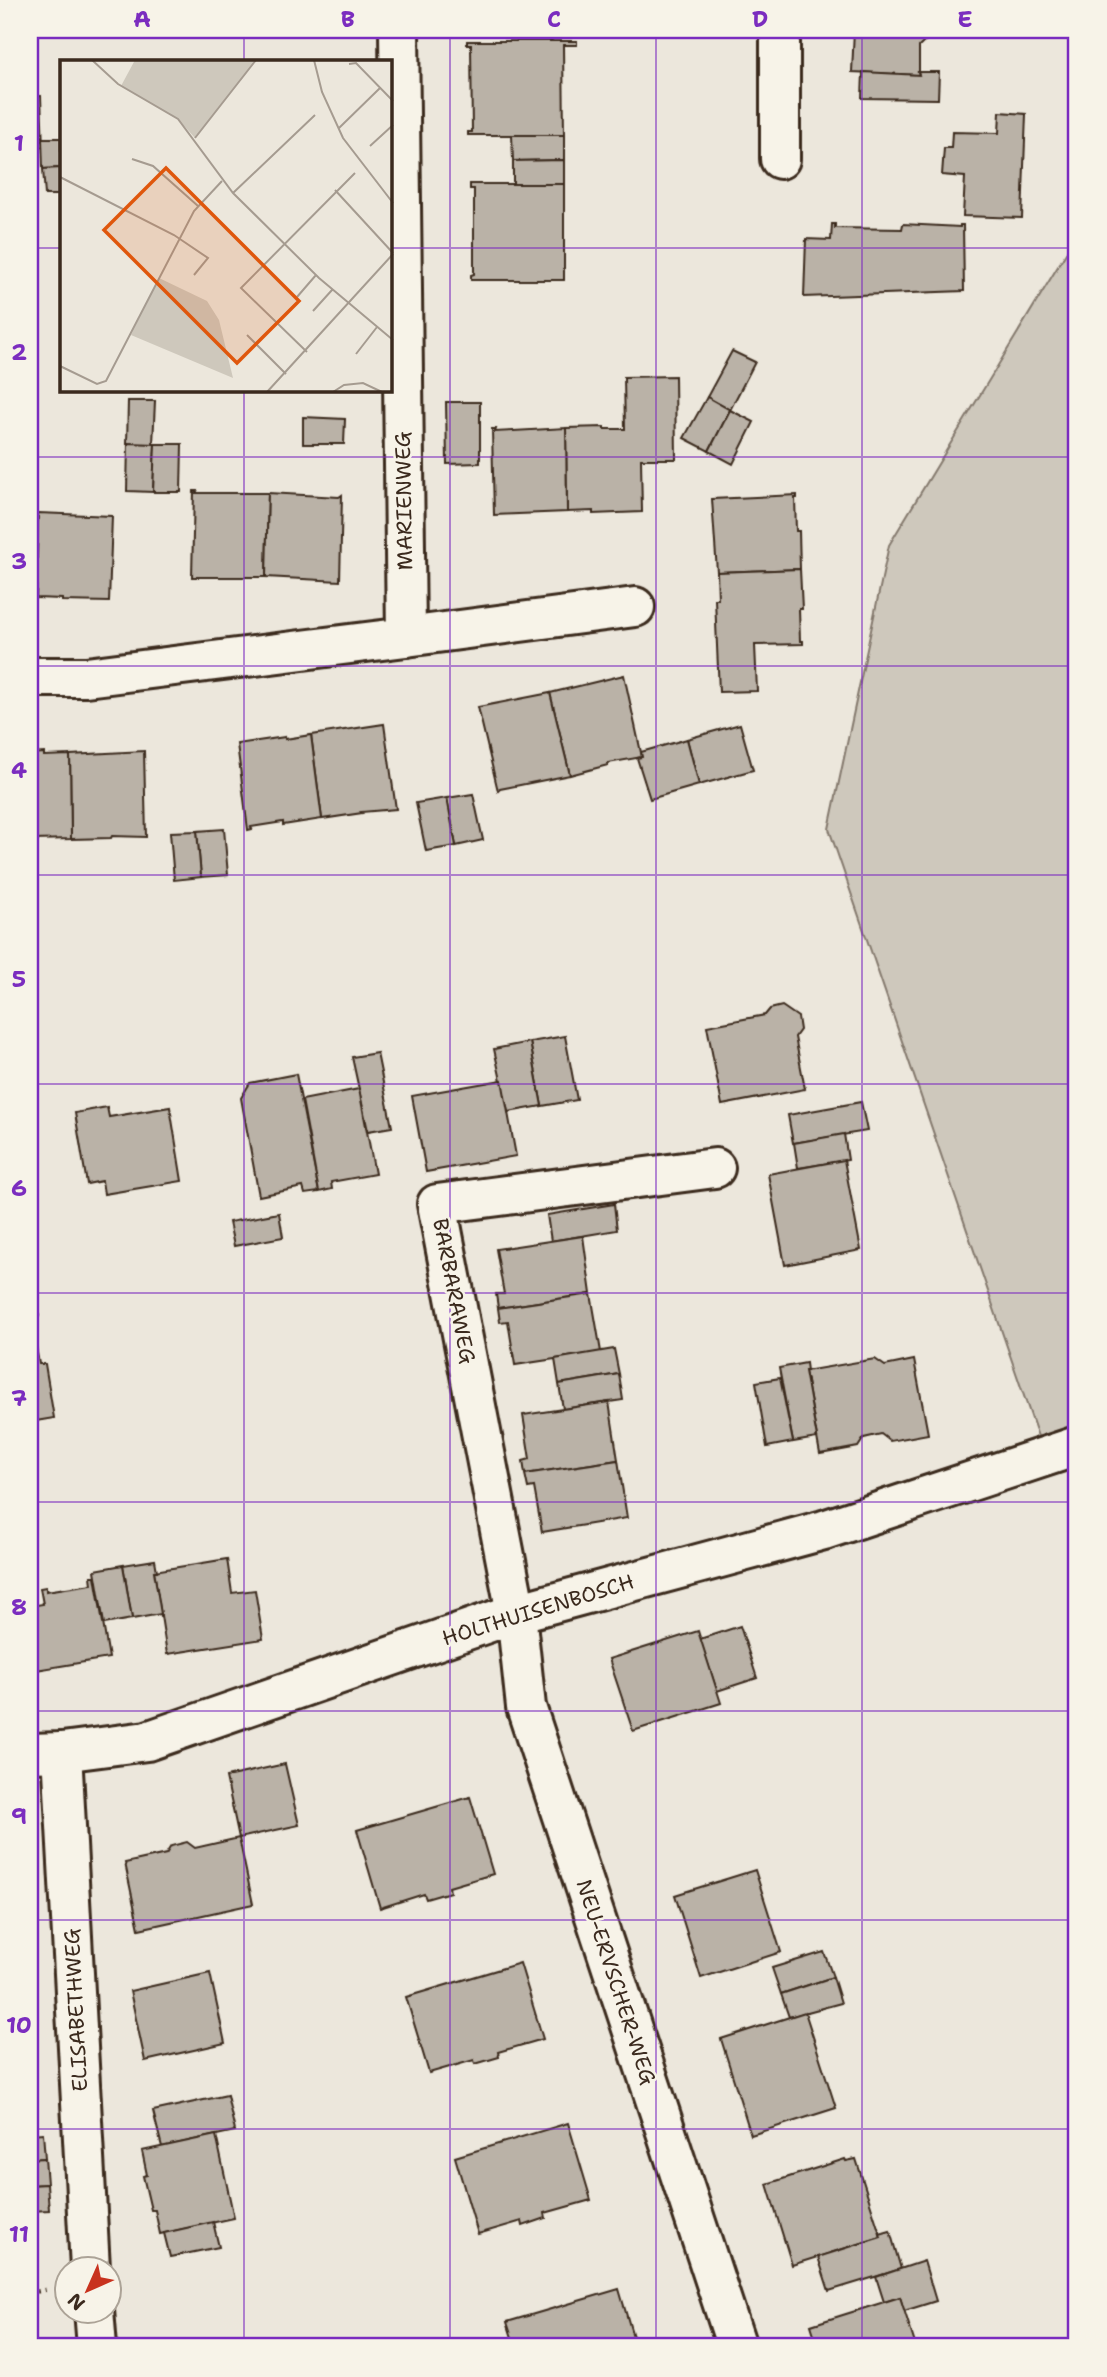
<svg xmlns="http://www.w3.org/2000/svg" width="1107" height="2377" viewBox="0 0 1107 2377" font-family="'Shantell Sans',sans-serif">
	<rect width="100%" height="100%" fill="#ece7dc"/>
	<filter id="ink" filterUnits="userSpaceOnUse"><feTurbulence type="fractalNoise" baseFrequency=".0143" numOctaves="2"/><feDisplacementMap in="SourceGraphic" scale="14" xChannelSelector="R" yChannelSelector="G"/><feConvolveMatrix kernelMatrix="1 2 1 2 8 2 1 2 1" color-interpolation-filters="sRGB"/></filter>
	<g filter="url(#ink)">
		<path fill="#cec8bc" stroke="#84796d" stroke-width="2" d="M1077,235V1446L1045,1457L829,829L889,545Z"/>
		<g fill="#bab2a7" stroke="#3b2a1e" stroke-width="2">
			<path d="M854,30H927L926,40L919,47V75L852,72Z"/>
			<path d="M467,41H577V45H563L564,135H468V132H472L471,45H467Z"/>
			<path d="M863,72L919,75L918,72H939L938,99L862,98Z"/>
			<path d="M30,96H41L43,147L30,148Z"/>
			<path d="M1000,112L1026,114L1022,218L963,216L965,177L942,175L944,148H951L952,132L999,133Z"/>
			<path d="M512,135H564V160L513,161Z"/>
			<path d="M42,138H61V168L43,169Z"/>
			<path d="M564,160V184H513V161Z"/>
			<path d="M61,168V195H45L43,169Z"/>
			<path d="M470,184H564V280H471V275L474,274V189H470Z"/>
			<path d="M832,224H835V228L902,229L903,224L960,227V225H963L964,291L804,297L806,239L831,240Z"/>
			<path d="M732,351L755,362L730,410L707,397Z"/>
			<path d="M675,376L676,459H641L642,512L593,514V511L567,512L566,428L604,427V429H625L624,377Z"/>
			<path d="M707,397L730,410L709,451L684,438Z"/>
			<path d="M128,401H155L153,444H127Z"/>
			<path d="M446,402H480V463L447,464Z"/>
			<path d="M730,410L754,422L733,464L709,451Z"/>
			<path d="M303,417L345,419L344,444H303Z"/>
			<path d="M566,428L567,512L494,515L492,429H496L495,432Z"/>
			<path d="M128,443L155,444L153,492L127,491Z"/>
			<path d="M155,444H182L181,492H153Z"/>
			<path d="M194,491H197L196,493H268L266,577H192Z"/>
			<path d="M268,493L339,497L342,495L340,581L266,577Z"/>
			<path d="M797,495V498H795L796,531H799L800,569L717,572L712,499Z"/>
			<path d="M30,513H38L36,598L30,597Z"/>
			<path d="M38,513L112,516L109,602L62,601V599L36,598Z"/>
			<path d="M800,569L802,609H799L800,641H803V644L755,645L757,691L719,692L715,599H718L717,572Z"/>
			<path d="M624,675L642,757L608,763V765L570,775L550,693Z"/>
			<path d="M550,693L570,775L500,789L498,791L478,707Z"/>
			<path d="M384,724L396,809L361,812L362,813L322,819L311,735Z"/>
			<path d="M740,724L753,770L699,785L687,739Z"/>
			<path d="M311,735L322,819L283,825V822L251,827L252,829L248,830L237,744L285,737V739Z"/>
			<path d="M687,739L699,785L650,799L637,758L642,757L641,752Z"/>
			<path d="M144,751L146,837L112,836L111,838L71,839L70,755Z"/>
			<path d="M44,753V756L70,755L71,839L33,840L30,838V754Z"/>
			<path d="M473,794L483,840L456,846L447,798Z"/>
			<path d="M447,798L456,846L426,851L416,803Z"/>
			<path d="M224,829L228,875L201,877L197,831Z"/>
			<path d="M197,831L201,877L174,880L170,832Z"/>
			<path d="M782,1006L798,1017L800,1030L795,1037L805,1089L722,1105L707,1026L765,1015L770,1009Z"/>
			<path d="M565,1036L577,1100L542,1106L530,1042Z"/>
			<path d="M530,1042L542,1106L508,1112L494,1049Z"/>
			<path d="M377,1053L392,1127L368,1131L352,1057Z"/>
			<path d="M296,1074L319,1192L305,1194L303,1187L259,1196L241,1098L250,1083Z"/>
			<path d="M502,1080L516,1156L426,1172L412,1096Z"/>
			<path d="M359,1089L375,1174L331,1182L332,1189L319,1192L302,1100Z"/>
			<path d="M861,1102L867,1131L793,1143L788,1115Z"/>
			<path d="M107,1107L109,1117L170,1107L182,1181L104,1194L102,1181L87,1184L75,1113Z"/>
			<path d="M844,1134L848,1160L798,1168L794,1143Z"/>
			<path d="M844,1160L861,1250L785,1265L768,1174Z"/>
			<path d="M614,1204L617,1230L551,1241L547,1215Z"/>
			<path d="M279,1213L283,1237L234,1246L229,1222Z"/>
			<path d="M583,1236L591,1294L498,1308L496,1294H504L496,1249Z"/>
			<path d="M30,1285L34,1289L39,1316L30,1328Z"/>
			<path d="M591,1294L601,1352L515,1365L508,1321L500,1322L498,1308Z"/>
			<path d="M34,1336L39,1364H45L54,1418L30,1422V1337Z"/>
			<path d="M614,1349L619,1374L559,1384L555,1359Z"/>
			<path d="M875,1359L885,1366L914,1360L928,1434L890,1441L881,1434L864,1438L858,1447L820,1454L805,1371Z"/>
			<path d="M806,1363L807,1371H805L817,1438L793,1442L779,1368Z"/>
			<path d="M619,1374L623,1400L563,1409L559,1384Z"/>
			<path d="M780,1378L793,1442L767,1447L756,1382Z"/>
			<path d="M609,1402L618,1460L525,1474L523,1461L530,1459L523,1415Z"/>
			<path d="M618,1460L627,1518L542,1532L534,1487L528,1488L525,1474Z"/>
			<path d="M227,1559L232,1593L255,1590L263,1639L167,1654L154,1571Z"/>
			<path d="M155,1560L157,1571H154L161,1614L132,1619L123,1565Z"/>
			<path d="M123,1565L132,1619L104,1624L95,1570Z"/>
			<path d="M91,1576H95L109,1658L30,1671V1606L43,1604L40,1588L46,1587V1591L92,1584Z"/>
			<path d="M740,1626L757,1678L717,1691L700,1639Z"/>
			<path d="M698,1631L721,1703L633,1731L609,1659Z"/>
			<path d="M285,1764L299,1825L239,1838L226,1777Z"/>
			<path d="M470,1797L493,1874L449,1887L450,1892L426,1899L424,1894L380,1908L357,1830Z"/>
			<path d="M239,1838L253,1904L139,1929L125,1863L166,1854L171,1846L187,1842L195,1848Z"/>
			<path d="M755,1870L781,1952L701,1978L675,1895Z"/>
			<path d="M824,1952L833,1977L781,1994L772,1968Z"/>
			<path d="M520,1963L543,2039L498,2052L499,2057L475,2064L474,2060L429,2073L406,1997Z"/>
			<path d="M210,1973L225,2043L145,2061L130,1991Z"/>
			<path d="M833,1977L841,2003L789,2017L781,1994Z"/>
			<path d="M805,2012L836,2108L751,2135L721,2039Z"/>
			<path d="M227,2095L235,2131L162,2147L153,2111Z"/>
			<path d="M568,2123L591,2200L545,2213L546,2218L523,2226L522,2221L478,2234L455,2157Z"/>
			<path d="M43,2133L45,2158L30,2159V2134Z"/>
			<path d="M216,2135L234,2218L160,2234L155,2210H151L143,2176L147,2175L142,2151Z"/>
			<path d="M45,2158L47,2184L30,2185V2159Z"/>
			<path d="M845,2159L846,2161L856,2159L881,2237L792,2265L767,2184Z"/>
			<path d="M47,2184L49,2210L30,2211V2185Z"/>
			<path d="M213,2222L219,2247L170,2257L164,2233Z"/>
			<path d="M890,2231L901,2269L829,2291L818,2257L881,2237L880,2234Z"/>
			<path d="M924,2261L936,2301L904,2311L900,2297L884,2302L876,2277Z"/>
			<path d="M619,2289L636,2347H515L507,2322Z"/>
			<path d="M900,2297L916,2347H818L811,2325Z"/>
		</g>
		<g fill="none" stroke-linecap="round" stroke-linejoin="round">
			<g stroke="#3b2a1e" stroke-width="44">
				<g id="minor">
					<path d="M780,30V159"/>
					<path d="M406,637L635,607"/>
					<path d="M30,677H86L406,637L399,30"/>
					<path d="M715,1168L437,1204L516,1613L526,1707L737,2347"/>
					<path d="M62,1752L90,2268"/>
					<path d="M30,1753L62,1752L147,1741L516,1613L824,1530L1077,1446"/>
					<path d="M94,2310L97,2347"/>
				</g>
			</g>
			<path stroke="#3b2a1e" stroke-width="4.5" stroke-dasharray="2 5" stroke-linecap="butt" d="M30,2293L49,2289"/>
			<use href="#minor" stroke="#f7f3e8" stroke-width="38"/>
		</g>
	</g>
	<path fill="none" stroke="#7b2cbf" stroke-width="2" stroke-opacity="0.55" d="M244,30V61M450,30V2347M656,30V2347M862,30V2347M30,248H61M390,248H1077M244,390V2347M30,457H1077M30,666H1077M30,875H1077M30,1084H1077M30,1293H1077M30,1502H1077M30,1711H1077M30,1920H1077M30,2129H1077"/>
	<g text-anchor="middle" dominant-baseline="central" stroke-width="5" stroke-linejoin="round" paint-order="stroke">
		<g font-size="21" fill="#3b2a1e" stroke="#f7f3e8">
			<text transform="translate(404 501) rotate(-91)">MARIENWEG</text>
			<text transform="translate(454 1291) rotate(79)">BARBARAWEG</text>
			<text transform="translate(538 1610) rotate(-17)">HOLTHUISENBOSCH</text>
			<text transform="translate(616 1982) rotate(72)">NEU-ERVSCHER-WEG</text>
			<text transform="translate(76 2010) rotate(-93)">ELISABETHWEG</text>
		</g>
	</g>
	<g transform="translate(60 60)">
		<rect width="332" height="332" fill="#ece7dc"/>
		<path d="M75,0H196L135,78L118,59L61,26ZM99,218L147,241L159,260L173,318L71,275Z" fill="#cec8bc"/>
		<path fill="none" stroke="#a59b90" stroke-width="2" d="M32,0L58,24L118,59L173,133L259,218L333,280M254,0L262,32L283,78L333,143M289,4L296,3L333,41M279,68L320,28M135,78L196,0M310,86L333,65M72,99L93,106L138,146M0,117L114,175L148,198L134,215M275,130L333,193M173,133L255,55M237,237L256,215M253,251L272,230M187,275L226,314M247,292L181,228L295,113M296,294L317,267M0,306L37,324L46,321L134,151L162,121M207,332L333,194M273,332L284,325L303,323L322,332"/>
		<path fill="#df570d" fill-opacity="0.15" stroke="#df570d" stroke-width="3.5" d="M106,108L239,241L177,303L44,170Z"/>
		<rect width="332" height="332" fill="none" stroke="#3b2a1e" stroke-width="3.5"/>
	</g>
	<rect width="1107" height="2377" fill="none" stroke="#f7f3e8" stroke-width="77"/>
	<g transform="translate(88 2290) rotate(225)"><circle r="33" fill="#f7f3e8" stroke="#aca397" stroke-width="2"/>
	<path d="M0-5L12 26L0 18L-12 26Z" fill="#c8321e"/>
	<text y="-10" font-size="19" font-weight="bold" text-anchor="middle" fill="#3b2a1e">N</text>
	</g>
	<rect x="38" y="38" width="1030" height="2300" fill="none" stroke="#7b2cbf" stroke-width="2.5"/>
	<g font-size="23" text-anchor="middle" font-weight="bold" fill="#7b2cbf">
		<text x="142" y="27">A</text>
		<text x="348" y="27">B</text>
		<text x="554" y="27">C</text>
		<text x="760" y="27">D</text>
		<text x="965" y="27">E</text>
		<text x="19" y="151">1</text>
		<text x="19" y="360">2</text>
		<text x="19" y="569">3</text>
		<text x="19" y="778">4</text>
		<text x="19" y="987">5</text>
		<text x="19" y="1196">6</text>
		<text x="19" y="1406">7</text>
		<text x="19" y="1615">8</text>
		<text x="19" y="1824">9</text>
		<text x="19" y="2033">10</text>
		<text x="19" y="2242">11</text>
	</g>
</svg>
